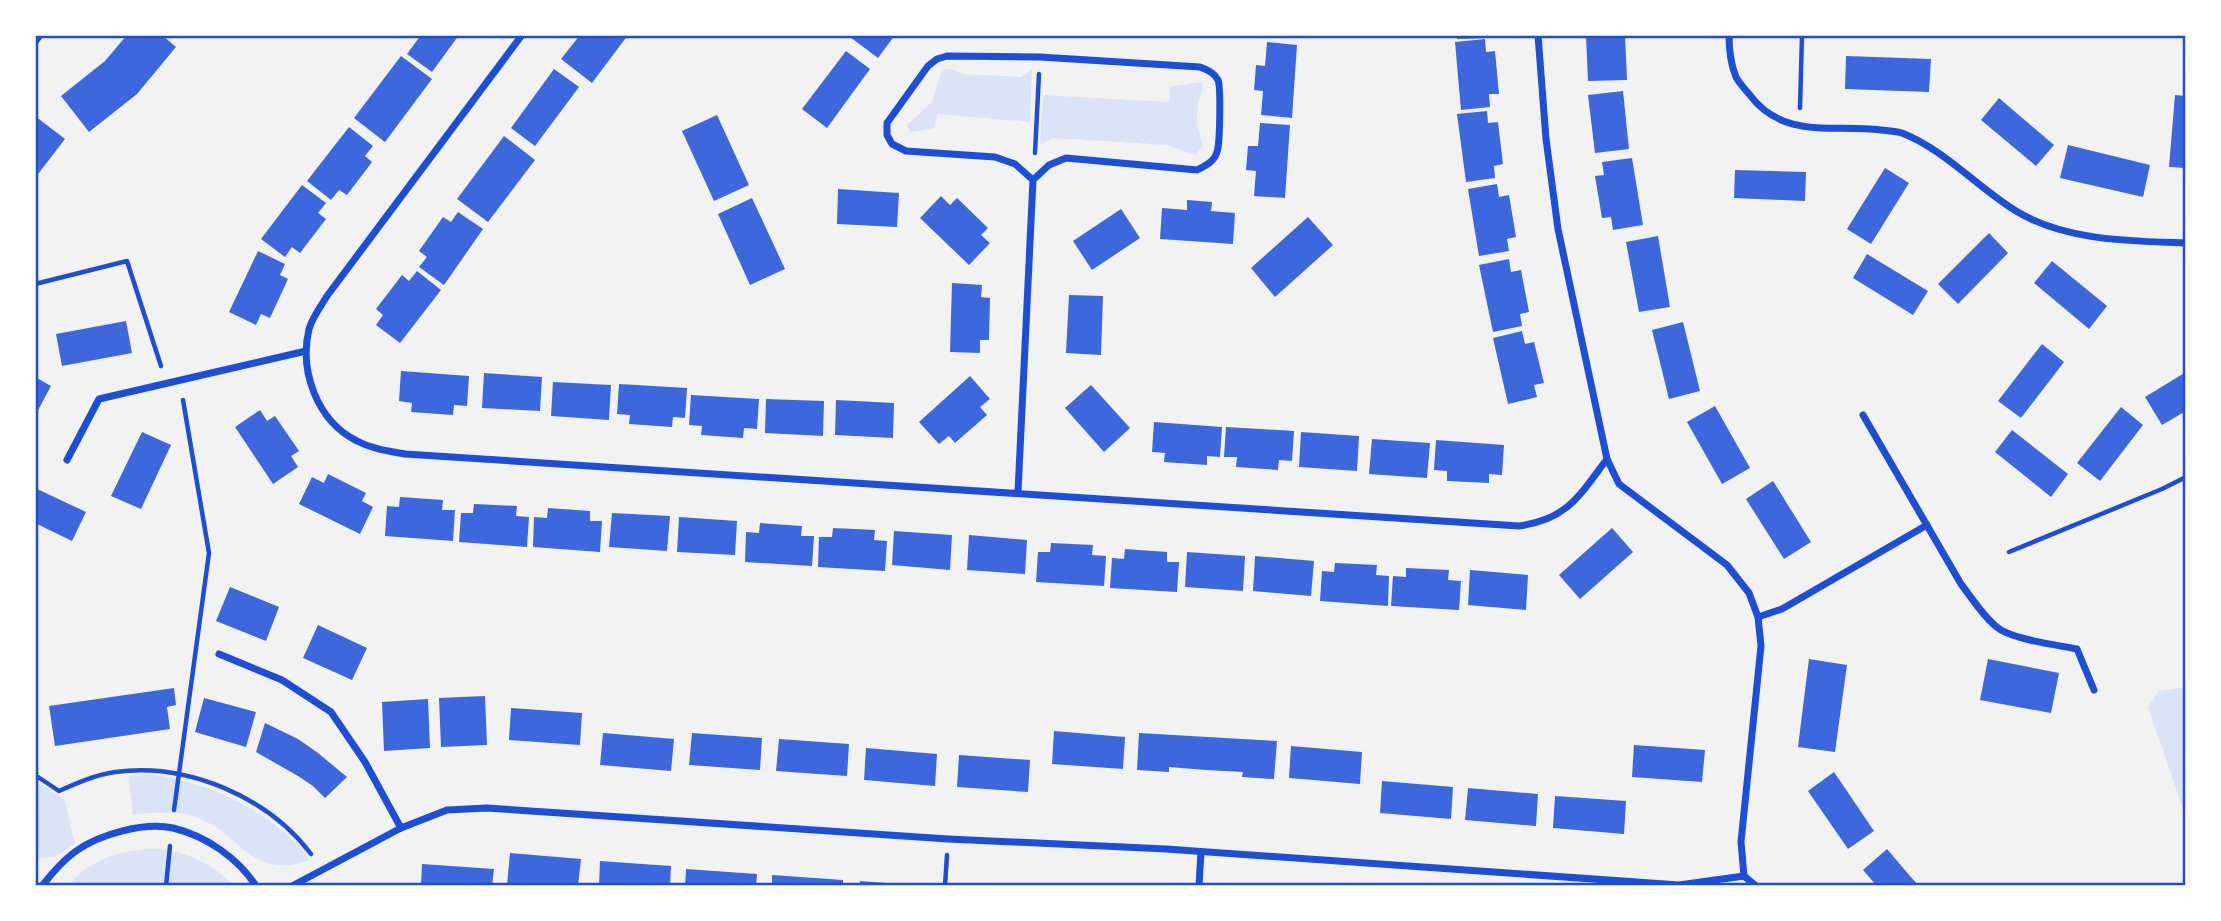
<svg xmlns="http://www.w3.org/2000/svg" width="2221" height="921" viewBox="0 0 2221 921" font-family="'Open Sans',sans-serif">
	<rect width="100%" height="100%" fill="#f2f2f2"/>
	<g fill="#dbe4f7">
		<path d="M946,69H952L964,74L1021,77L1032,69L1030,122L937,114L935,128L910,132L907,125L932,102L941,72Z"/>
		<path d="M1199,82L1203,84C1203,91 1201,95 1199,102C1195,118 1198,130 1203,145L1196,155L1166,145L1052,138L1040,145L1043,95L1169,102L1170,87Z"/>
		<path d="M2186,687V839L2183,809L2148,707L2159,691Z"/>
		<path d="M152,774C204,783 244,799 284,832C294,840 304,849 309,860C250,882 242,832 193,816C175,810 151,813 133,815L128,776Z"/>
		<path d="M35,780L65,800L75,844L55,857L35,858Z"/>
		<path d="M152,848C183,851 212,861 233,886H68C89,860 119,851 152,848Z"/>
	</g>
	<g fill="#3d67dc">
		<path d="M127,35H162L176,47L137,94L89,132L61,96L105,61Z"/>
		<path d="M421,35H459L432,72L407,54Z"/>
		<path d="M580,35H628L592,83L561,59Z"/>
		<path d="M851,35H895L878,58L850,37Z"/>
		<path d="M1457,35H1487V38L1457,39Z"/>
		<path d="M1586,35H1625L1627,80L1588,81Z"/>
		<path d="M1485,39L1486,52L1495,51L1499,94H1489L1490,107L1461,110L1455,42Z"/>
		<path d="M1267,42L1297,45L1292,118L1261,115L1263,91L1254,90L1255,78L1256,65L1265,66Z"/>
		<path d="M846,51L870,69L827,128L802,109Z"/>
		<path d="M401,56L432,79L385,142L354,118Z"/>
		<path d="M1846,56L1931,59L1929,92L1845,89Z"/>
		<path d="M554,69L579,87L535,146L511,128Z"/>
		<path d="M1623,91L1629,149L1595,153L1588,95Z"/>
		<path d="M2175,95L2186,96V168L2169,167Z"/>
		<path d="M1999,98L2054,145L2036,166L1981,120Z"/>
		<path d="M1487,111L1488,123L1498,122L1503,164L1494,166L1495,178L1466,182L1457,114Z"/>
		<path d="M717,115L749,185L714,201L682,131Z"/>
		<path d="M35,116L65,139L35,178Z"/>
		<path d="M1260,123L1290,125L1285,198L1254,196L1256,171L1246,170L1248,146H1258Z"/>
		<path d="M349,127L373,146L365,156L372,162L347,195L339,190L331,200L307,181Z"/>
		<path d="M504,136L535,160L488,222L457,199Z"/>
		<path d="M2068,145L2150,165L2143,197L2060,178Z"/>
		<path d="M1632,158L1643,225L1613,230L1611,217L1602,218L1595,176L1604,175L1602,162Z"/>
		<path d="M1885,168L1909,183L1871,244L1847,229Z"/>
		<path d="M1735,170L1806,172L1805,201L1734,198Z"/>
		<path d="M1497,184L1499,197L1509,195L1516,237L1507,239L1509,251L1479,256L1468,189Z"/>
		<path d="M302,185L326,203L318,213L326,219L300,253L292,247L285,257L261,239Z"/>
		<path d="M838,189L899,193L897,227L837,224Z"/>
		<path d="M941,196L950,205L957,198L988,228L981,235L990,243L969,265L920,218Z"/>
		<path d="M752,198L785,269L750,285L718,214Z"/>
		<path d="M1187,200L1212,202L1211,211L1235,213L1233,244L1160,239L1162,208L1187,210Z"/>
		<path d="M1121,209L1140,238L1092,270L1073,241Z"/>
		<path d="M458,212L483,229L444,285L419,267L427,257L419,251L443,217L451,222Z"/>
		<path d="M1308,217L1333,245L1275,297L1251,268Z"/>
		<path d="M1989,233L2008,253L1958,304L1938,284Z"/>
		<path d="M1658,236L1670,307L1639,312L1626,242Z"/>
		<path d="M258,251L285,264L280,275L288,279L270,318L261,314L256,325L229,312Z"/>
		<path d="M1867,254L1928,291L1913,315L1853,278Z"/>
		<path d="M1509,259L1511,272L1521,270L1529,312L1520,314L1522,326L1493,332L1479,265Z"/>
		<path d="M2052,261L2107,306L2089,329L2034,283Z"/>
		<path d="M417,271L441,290L400,343L376,325L383,315L376,309L402,275L409,281Z"/>
		<path d="M952,283L982,285L981,297L990,298L989,340H980V353L950,352Z"/>
		<path d="M1069,295L1103,296L1101,355L1066,353Z"/>
		<path d="M126,321L132,353L62,366L56,334Z"/>
		<path d="M1683,322L1700,391L1669,399L1652,330Z"/>
		<path d="M1522,331L1525,344L1534,342L1544,383L1534,385L1537,397L1508,404L1493,338Z"/>
		<path d="M2042,344L2064,362L2021,418L1998,401Z"/>
		<path d="M401,371L469,376L467,406L454,405L453,415L411,412L412,403L399,401Z"/>
		<path d="M2186,372V411L2162,425L2145,397Z"/>
		<path d="M484,373L542,377L540,411L482,408Z"/>
		<path d="M970,376L990,399L980,407L987,415L955,443L949,436L939,444L919,422Z"/>
		<path d="M35,377L51,386L35,416Z"/>
		<path d="M553,382L611,385L609,420L551,416Z"/>
		<path d="M619,384L687,388L685,418L673,417L672,427L629,424L630,415L617,414Z"/>
		<path d="M1091,385L1130,428L1104,452L1065,408Z"/>
		<path d="M691,395L759,399L757,429L744,428L743,438L701,435L702,426L689,425Z"/>
		<path d="M766,399L824,401L823,436L765,433Z"/>
		<path d="M836,400L894,403L893,438L835,435Z"/>
		<path d="M1715,406L1750,468L1722,484L1687,422Z"/>
		<path d="M2121,407L2143,425L2100,481L2077,463Z"/>
		<path d="M260,410L267,421L275,416L299,451L291,456L298,467L273,484L235,427Z"/>
		<path d="M1154,422L1222,427L1220,457L1207,456V465L1164,462L1165,453L1152,452Z"/>
		<path d="M1226,427L1294,431L1292,461L1279,460L1278,470L1236,467L1237,457H1224Z"/>
		<path d="M2012,430L2068,474L2051,497L1995,452Z"/>
		<path d="M142,432L171,445L141,509L111,496Z"/>
		<path d="M1301,432L1359,436L1357,471L1299,467Z"/>
		<path d="M1372,439L1430,443L1427,478L1369,474Z"/>
		<path d="M1436,440L1504,445L1502,475L1489,474V483L1447,481V471L1434,470Z"/>
		<path d="M328,474L366,493L362,501L373,507L360,534L299,504L312,477L324,483Z"/>
		<path d="M1773,481L1811,542L1784,559L1746,499Z"/>
		<path d="M35,488L86,512L72,541L35,523Z"/>
		<path d="M400,497L443,500L442,510H455L453,541L385,536L387,506L399,507Z"/>
		<path d="M474,504L517,506L516,516L529,517L527,547L459,542L461,513H473Z"/>
		<path d="M548,508L590,511V521H602L600,552L533,547L534,517L547,518Z"/>
		<path d="M612,513L670,516L667,551L609,547Z"/>
		<path d="M679,517L737,521L735,555L677,552Z"/>
		<path d="M760,523L802,526L801,536H814L812,566L745,562L746,532L759,533Z"/>
		<path d="M833,528L875,530L874,540L887,541L885,571L818,567L819,537H832Z"/>
		<path d="M1612,528L1633,552L1580,599L1559,575Z"/>
		<path d="M894,531L952,535L950,570L892,565Z"/>
		<path d="M969,535L1027,540L1025,574L967,570Z"/>
		<path d="M1051,543L1093,545L1092,555L1106,556L1104,586L1036,582L1038,552H1050Z"/>
		<path d="M1125,549L1167,552V562H1179L1177,592L1110,588L1112,558L1124,559Z"/>
		<path d="M1187,552L1245,556L1243,591L1185,587Z"/>
		<path d="M1255,556L1314,561L1311,596L1253,591Z"/>
		<path d="M1335,563L1377,565L1376,575L1389,576L1388,606L1320,601L1322,571L1334,572Z"/>
		<path d="M1406,568L1449,570L1448,580L1461,581L1459,610L1391,606L1393,576L1406,577Z"/>
		<path d="M1470,570L1528,575L1526,610L1468,605Z"/>
		<path d="M230,587L279,607L266,641L216,621Z"/>
		<path d="M318,625L367,648L352,680L303,658Z"/>
		<path d="M1809,659L1847,665L1835,752L1798,747Z"/>
		<path d="M1988,659L2059,673L2051,713L1980,700Z"/>
		<path d="M174,688L176,705L167,707L170,729L55,746L49,706Z"/>
		<path d="M485,696L487,745L441,747L439,698Z"/>
		<path d="M204,698L256,712L246,747L195,732Z"/>
		<path d="M428,699L430,748L384,751L382,702Z"/>
		<path d="M511,708L582,713L580,745L509,740Z"/>
		<path d="M265,723L298,739L318,753L347,777L325,798L313,786L298,776L256,752Z"/>
		<path d="M1054,731L1125,737L1123,769L1052,764Z"/>
		<path d="M603,733L674,739L671,771L600,765Z"/>
		<path d="M692,733L762,738L760,770L689,765Z"/>
		<path d="M1139,733L1277,741L1274,779L1242,777L1243,772L1206,770L1169,767V772L1137,770Z"/>
		<path d="M779,739L849,744L847,776L776,771Z"/>
		<path d="M1634,745L1705,750L1702,782L1632,777Z"/>
		<path d="M1291,746L1362,752L1360,784L1289,778Z"/>
		<path d="M866,748L937,754L935,786L864,780Z"/>
		<path d="M959,755L1030,760L1028,792L957,787Z"/>
		<path d="M1834,772L1874,831L1848,849L1808,791Z"/>
		<path d="M1382,781L1453,787L1451,819L1380,813Z"/>
		<path d="M1468,788L1538,794L1536,826L1465,820Z"/>
		<path d="M1555,796L1626,801L1624,834L1553,828Z"/>
		<path d="M1887,849L1910,876L1919,886H1877L1863,870Z"/>
		<path d="M510,853L581,859L578,886L507,885Z"/>
		<path d="M600,861L671,866L670,886H599Z"/>
		<path d="M422,864L494,869L492,886H421Z"/>
		<path d="M686,869L757,874L756,886H685Z"/>
		<path d="M772,875L843,880V886H772Z"/>
		<path d="M860,881L900,884V886H860Z"/>
	</g>
	<g fill="none" stroke-linecap="round" stroke-linejoin="round">
		<g stroke="#1d4ed8" stroke-width="4.5">
			<path d="M1800,108L1802,35"/>
			<path d="M1035,153L1039,74"/>
			<path d="M35,284L127,261L161,366"/>
			<path d="M2009,552L2162,489L2186,477"/>
			<path d="M35,775L59,791C77,783 95,775 115,772C187,762 268,797 311,854"/>
			<path d="M174,810L209,553L183,400"/>
			<path d="M166,886L170,846"/>
			<path d="M945,886L947,855"/>
		</g>
		<g stroke="#1d4ed8" stroke-width="7">
			<path d="M522,35L327,296C321,306 312,318 309,329C299,371 317,421 357,441C372,449 388,451 405,454L1519,526C1568,519 1579,496 1607,459"/>
			<path d="M1538,35L1546,139L1558,229L1607,459L1619,484L1727,565L1749,593L1758,617L1761,646L1741,842L1744,876L1756,886"/>
			<path d="M1729,35C1729,48 1731,65 1736,77C1739,83 1745,89 1749,94C1783,140 1832,124 1881,130C1888,131 1895,131 1902,133C1945,150 1977,187 2016,211C2065,241 2130,241 2186,243"/>
			<path d="M35,42L40,35"/>
			<path d="M1863,415L1961,584C1971,597 1987,622 2001,630C2018,640 2057,645 2077,649L2094,690"/>
			<path d="M67,460L99,399L306,351"/>
			<path d="M1018,492L1033,180L1049,165L1066,158L1197,170C1205,166 1214,162 1217,152C1220,144 1221,87 1218,80C1214,72 1207,70 1200,67L1040,57L947,56L937,59L928,66L887,123V135L892,144L906,151L995,157L1015,164L1033,180"/>
			<path d="M1758,617L1782,609L1927,525"/>
			<path d="M219,654L282,680L331,712L365,762L401,828"/>
			<path d="M42,886C52,873 62,861 76,851C100,834 144,822 173,828C206,836 238,858 256,886"/>
			<path d="M292,886L401,828L447,810L487,808L948,839L1166,849L1679,885L1744,876"/>
			<path d="M1199,886L1201,852"/>
		</g>
	</g>
	<rect width="2221" height="921" fill="none" stroke="#ffffff" stroke-width="74"/>
	<rect x="37" y="37" width="2147" height="847" fill="none" stroke="#1d4ed8" stroke-width="2.5"/>
</svg>
